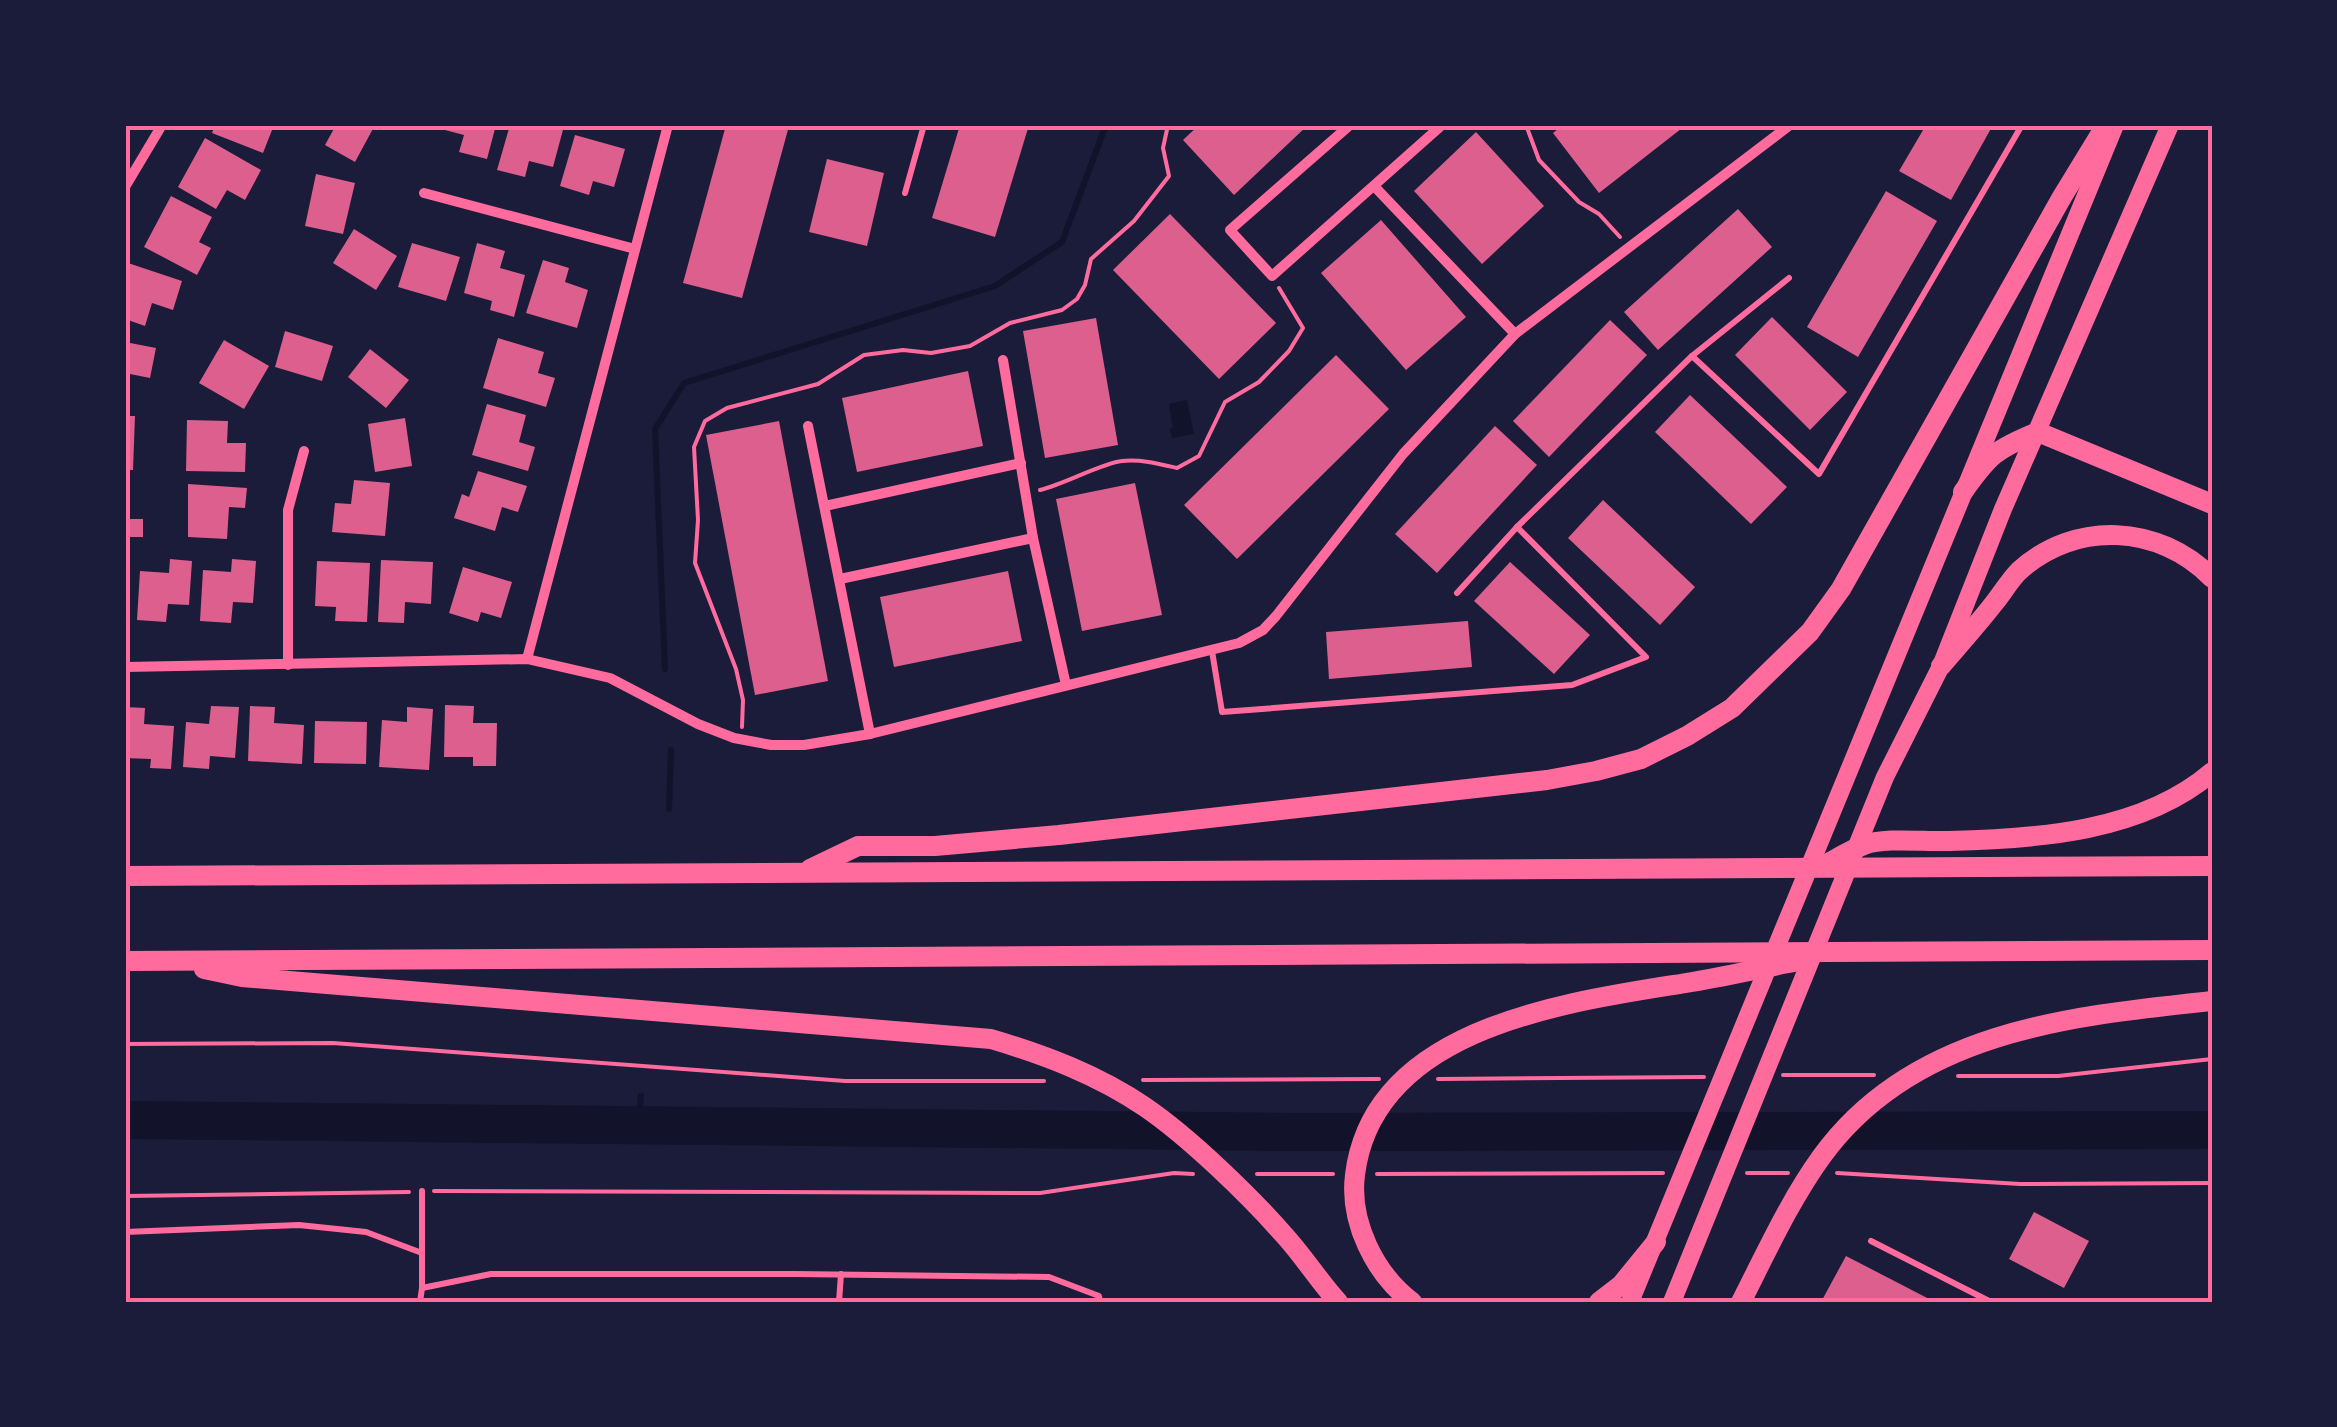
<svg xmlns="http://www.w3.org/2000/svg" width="2337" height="1427" viewBox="0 0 2337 1427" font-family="Signika,sans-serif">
	<rect width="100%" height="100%" fill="#1b1b3a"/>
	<path fill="#12122b" d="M1187,400L1194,434L1172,438L1170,429L1173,428L1169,404Z"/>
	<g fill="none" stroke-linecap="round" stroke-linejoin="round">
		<g stroke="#12122b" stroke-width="6">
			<path d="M665,669L655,429L684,383L995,286L1062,242L1106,125"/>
			<path d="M669,809L671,750"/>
			<path d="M638,1127L641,1096"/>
		</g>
		<path stroke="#12122b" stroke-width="38" d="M125,1120L1297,1132L2212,1130"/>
	</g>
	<g fill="#dd5f8e">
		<path d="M215,125H274L263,153L212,133Z"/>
		<path d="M336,125H375L355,162L325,145Z"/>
		<path d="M442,125H496L487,159L459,152L464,135L441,129Z"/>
		<path d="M510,125L542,129L543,125L564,126L553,167L529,161L525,177L497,170Z"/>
		<path d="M726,125L789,126L742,298L683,283Z"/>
		<path d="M960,125H1029L995,237L932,218Z"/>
		<path d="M1199,125H1308L1234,195L1183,140Z"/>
		<path d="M1563,125H1686L1599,193L1553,133Z"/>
		<path d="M1926,125H1993L1951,200L1899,171Z"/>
		<path d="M1476,132L1544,206L1482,264L1414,191Z"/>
		<path d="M575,135L625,149L614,187L593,181L589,195L560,186Z"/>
		<path d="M205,138L261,170L245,200L227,190L216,209L178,187Z"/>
		<path d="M827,159L884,173L867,246L809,232Z"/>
		<path d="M316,174L355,183L343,234L305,226Z"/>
		<path d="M1886,191L1937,221L1858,357L1807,327Z"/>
		<path d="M171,196L212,217L199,242L211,248L197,275L144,247Z"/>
		<path d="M1738,209L1772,247L1658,350L1624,312Z"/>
		<path d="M1170,214L1276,323L1219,379L1113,270Z"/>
		<path d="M1381,220L1466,317L1406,370L1321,273Z"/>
		<path d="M354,229L397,256L376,290L333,263Z"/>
		<path d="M412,243L460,257L446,301L398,287Z"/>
		<path d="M477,243L505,251L500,268L525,275L514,317L490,310L492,301L464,293Z"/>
		<path d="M543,260L569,268L565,282L588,290L577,328L526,313Z"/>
		<path d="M125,262L182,281L173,310L152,303L145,326L125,319Z"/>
		<path d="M1772,317L1847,392L1810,430L1735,355Z"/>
		<path d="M1096,318L1118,445L1045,458L1023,331Z"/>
		<path d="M1610,320L1647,355L1549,457L1513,421Z"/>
		<path d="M285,331L333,346L322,381L275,367Z"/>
		<path d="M498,338L544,352L538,373L555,378L546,407L483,388Z"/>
		<path d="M224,340L269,366L244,409L199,383Z"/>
		<path d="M125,342L156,348L150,378L130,374L127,388Z"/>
		<path d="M370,349L409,380L386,408L348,377Z"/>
		<path d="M1336,355L1389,409L1237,559L1184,505Z"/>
		<path d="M968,371L983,446L857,472L842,398Z"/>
		<path d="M1690,395L1787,487L1751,524L1655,432Z"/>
		<path d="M487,404L526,415L519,442L535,447L528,471L472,455Z"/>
		<path d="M125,416H135L133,470H125Z"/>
		<path d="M405,418L412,466L375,472L368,424Z"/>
		<path d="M187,420L228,421L227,443H246L245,472L186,471Z"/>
		<path d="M779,421L828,681L755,695L706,435Z"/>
		<path d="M1495,426L1537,465L1437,573L1395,534Z"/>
		<path d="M478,471L527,486L518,512L502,507L495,531L454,518L462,494L469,497Z"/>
		<path d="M354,480L390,483L385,536L332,532L335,503L351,504Z"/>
		<path d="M1135,483L1162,615L1082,631L1056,499Z"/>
		<path d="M188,484L247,488L245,508L229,507L227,539L188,537Z"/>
		<path d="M1603,500L1695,587L1660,625L1568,538Z"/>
		<rect x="125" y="519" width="18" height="18"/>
		<path d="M170,559L192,561L189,605L168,604L166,622L137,620L140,571L169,573Z"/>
		<path d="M232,559L256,561L253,603L233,602L231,623L200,621L203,570L231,572Z"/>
		<path d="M381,560L433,562L431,604L405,602L404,623L378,622Z"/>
		<path d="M317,561L370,563L367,622L335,621L336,607L315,606Z"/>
		<path d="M1510,562L1590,635L1554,674L1474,601Z"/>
		<path d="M463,567L512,582L501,618L481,612L478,622L449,613Z"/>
		<path d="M1008,571L1022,641L894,667L880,597Z"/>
		<path d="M1468,621L1472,667L1329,679L1326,632Z"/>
		<path d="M445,705L474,706L473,723H497L496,766H473V757H444Z"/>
		<path d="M211,706L239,707L235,758L210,756L209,769L183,767L186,722L209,724Z"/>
		<path d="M250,706L275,707L274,723L304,725L302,764L248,761Z"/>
		<path d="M125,707L145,708L144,724L174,726L171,769L150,768L151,759L125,758Z"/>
		<path d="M407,707L433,709L429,770L379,767L382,720L407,722Z"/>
		<path d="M315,721L367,722L366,764L314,763Z"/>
		<path d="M2034,1212L2089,1241L2064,1288L2009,1259Z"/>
		<path d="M1846,1256L1935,1302H1821Z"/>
	</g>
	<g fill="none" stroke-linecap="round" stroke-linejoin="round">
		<g stroke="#ff6b9d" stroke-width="4">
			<path d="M1526,125L1539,160L1579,202L1599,214L1620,237"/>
			<path d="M1040,490C1065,484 1102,463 1122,461C1141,459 1160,464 1177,468L1199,456L1225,402L1259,382L1289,351L1303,328L1279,288"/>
			<path d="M742,727L743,700L736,669L695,563L698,520L694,447L705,421L727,408L818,384L864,355L903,350L931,353L970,346L1010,323L1062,310L1077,299L1085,285L1091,259L1134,221L1169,176L1163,148L1168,125"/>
			<path d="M125,1044L333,1043L845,1081H1044"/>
			<path d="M1783,1075H1874"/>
			<path d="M1958,1076H2058L2212,1059"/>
			<path d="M1438,1079L1704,1077"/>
			<path d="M1143,1080L1379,1079"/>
			<path d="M1747,1173H1788"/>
			<path d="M1837,1173L2020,1184L2212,1183"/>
			<path d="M1257,1174H1333"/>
			<path d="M1377,1174L1663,1173"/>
			<path d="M434,1191L1040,1193L1174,1173L1193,1174"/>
			<path d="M125,1196L409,1192"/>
		</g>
		<g stroke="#ff6b9d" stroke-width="6">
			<path d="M905,193L924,125"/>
			<path d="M1692,356L1819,474L2022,125"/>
			<path d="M2212,356V358"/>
			<path d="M1457,593L1517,527L1692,356L1789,278"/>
			<path d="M1212,651L1222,712L1572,685L1646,657L1517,527"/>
			<path d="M422,1191V1288"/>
			<path d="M125,1232L299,1225L366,1232L422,1253"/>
			<path d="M1871,1241L1991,1302"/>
			<path d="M420,1302L422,1288L491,1274H795L1049,1277L1099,1296L1100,1302"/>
			<path d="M839,1302L841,1274"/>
		</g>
		<g stroke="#ff6b9d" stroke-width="10">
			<path d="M1350,125L1230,230L1272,276L1442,125"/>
			<path d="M1374,186L1515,334"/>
			<path d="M125,187L162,125"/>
			<path d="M424,193L635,249"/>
			<path d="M1003,360L1033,538L1066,685"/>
			<path d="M808,426L870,734"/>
			<path d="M825,506L1021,463"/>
			<path d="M840,579L1033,538"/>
			<path d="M527,659L668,125"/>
			<path d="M288,665V510L304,451"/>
			<path d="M125,667L527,659L610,678L698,724L734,738L771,745H804L870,734L1239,643L1263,630L1276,616L1403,454L1515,334L1790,125"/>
		</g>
		<g stroke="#ff6b9d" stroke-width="18">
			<path d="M1630,1302L2115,125"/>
			<path d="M1672,1302L1885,777L1941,666L2003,509L2170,125"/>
		</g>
		<g stroke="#ff6b9d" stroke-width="20">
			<path d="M1963,492C1989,455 1996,449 2038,432L2212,504"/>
			<path d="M1941,666C1959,645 1978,624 1995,602C2003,592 2010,580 2019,571C2075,520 2159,524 2212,578"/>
			<path d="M1823,866C1836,859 1850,850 1864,845C1884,837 1926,842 1949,841C2037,839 2142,832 2212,772"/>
			<path d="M810,869L858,846H935L1059,835L1547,780L1596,771L1641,759L1687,736L1732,708L1810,632L1841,589L2062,197L2106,125"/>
			<path d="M125,876L2212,866"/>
			<path d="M125,961L2212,950"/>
			<path d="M204,969L242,977L991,1039C1045,1055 1098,1075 1145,1107C1189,1137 1250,1196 1285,1236C1304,1257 1319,1281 1338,1302"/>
			<path d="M1412,1302C1375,1274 1349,1222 1355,1175C1373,1026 1569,1002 1686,983C1724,977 1761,968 1799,961"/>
			<path d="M1599,1302L1621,1285L1656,1242"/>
			<path d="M1741,1302C1766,1253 1790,1200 1822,1156C1913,1031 2070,1016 2212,1001"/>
		</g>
	</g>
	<rect width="2337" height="1427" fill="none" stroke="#1b1b3a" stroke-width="255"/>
	<rect x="128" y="128" width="2082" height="1172" fill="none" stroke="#ff6b9d" stroke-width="4"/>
</svg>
